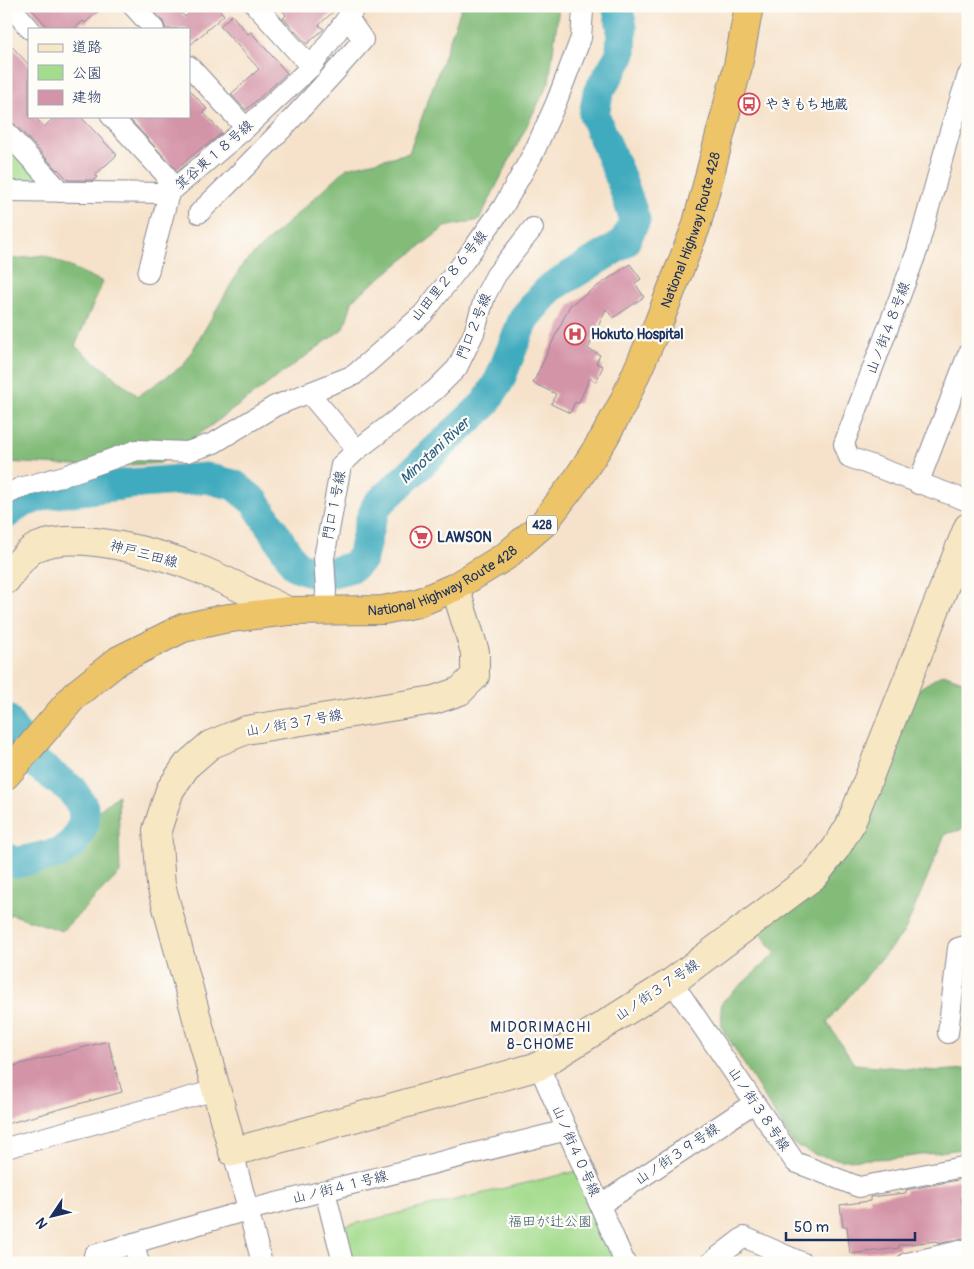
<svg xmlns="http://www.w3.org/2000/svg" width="974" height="1269" viewBox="0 0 974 1269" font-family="Pangolin,'Klee One',sans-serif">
	<rect width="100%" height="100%" fill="#fdfcf7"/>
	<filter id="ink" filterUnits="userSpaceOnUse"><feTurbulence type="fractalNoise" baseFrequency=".02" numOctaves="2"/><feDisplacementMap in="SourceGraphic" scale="10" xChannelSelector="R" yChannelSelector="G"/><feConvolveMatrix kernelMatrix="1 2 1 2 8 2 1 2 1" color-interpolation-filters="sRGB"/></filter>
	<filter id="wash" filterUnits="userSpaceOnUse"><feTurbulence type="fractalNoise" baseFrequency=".0096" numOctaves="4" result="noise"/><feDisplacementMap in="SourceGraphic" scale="20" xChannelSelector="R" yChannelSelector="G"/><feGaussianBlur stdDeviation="1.12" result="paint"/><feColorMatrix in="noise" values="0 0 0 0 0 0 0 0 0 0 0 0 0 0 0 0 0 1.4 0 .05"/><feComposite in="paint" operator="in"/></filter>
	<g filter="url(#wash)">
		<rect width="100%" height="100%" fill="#f6e2ca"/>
		<g fill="#a4dc8e" stroke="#608676">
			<path d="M6,140L40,177L33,182L6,181Z"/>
			<path d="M577,1171L616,1263H351L341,1227Z"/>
		</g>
		<g fill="#83bc79" stroke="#4f766c">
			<path d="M462,6H559L549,82L479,220L445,227L353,299L344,328L160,463L100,467L6,462V260L44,255L103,282L75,346L138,396L184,365L243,264L347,168L409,153Z"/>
			<path d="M943,674L968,683V828L945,834L905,931L827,1022L854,1064L936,1071L968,1069V1148L900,1158L842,1160L816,1155L793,1144L722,1028L721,1003L776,953L757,929L826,869L910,694Z"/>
			<path d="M118,795L120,873L62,931L11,914L6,919V853L27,869Z"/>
		</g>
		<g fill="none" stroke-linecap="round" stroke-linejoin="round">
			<g stroke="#3fabbe" stroke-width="31">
				<path d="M6,514L19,504L47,494L128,484L206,478L234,485L255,502L296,566L322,575L352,567L362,558L370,522L377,505L485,404L500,379L524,318L550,288L624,243L635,220L621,179L594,115L598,93L621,54L622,27L617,6"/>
				<path d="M6,719L34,762L72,790L83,807L84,823L74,842L60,853L15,863L6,858"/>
			</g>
		</g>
		<g id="blocks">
			<g fill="#d494a8">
				<path d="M29,6H104L85,23L83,21L74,29H49Z"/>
				<path d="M149,6H176L185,17L197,6H216L224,15L189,46V29H166L163,21Z"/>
				<path d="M279,6H339L319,25L324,29L307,44L283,18L286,15Z"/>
				<path d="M232,15L248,34L251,32L287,73L246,110L231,94L259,69L220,26Z"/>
				<path d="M6,40L29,65V116H34L44,127L56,116H80L117,155L95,175L97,177L94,180H68L58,169L57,170L15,124L6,120Z"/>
				<path d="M189,89L207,109L203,112L222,133L206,146L205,145L176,170L127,116H189Z"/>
				<path d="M630,264L641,279L635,283L644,297L613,318L606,309L588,349L600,355L596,363L603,366L596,382L590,378L578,404L575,402L570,413L551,404L556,394L533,383L570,305Z"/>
				<path d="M108,1041L122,1092L6,1124V1068Z"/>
				<path d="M968,1178V1196L961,1197L967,1237L938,1244L937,1241L899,1245V1248L850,1254L847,1226L843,1227L840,1205L870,1201V1197L906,1193V1190Z"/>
			</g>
		</g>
	</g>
	<g filter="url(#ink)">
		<use href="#blocks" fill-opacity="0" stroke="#888894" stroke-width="1"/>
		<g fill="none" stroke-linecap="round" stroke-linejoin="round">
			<g stroke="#888894" stroke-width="22">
				<g id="street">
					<path d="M10,6L30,29"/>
					<path d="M133,6L154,29"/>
					<path d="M256,6L311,67"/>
					<path d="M189,66L246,128"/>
					<path d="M968,75L950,131L917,251L844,444L849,457L968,501"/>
					<path d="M111,116L166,175L169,193L148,273"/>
					<path d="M6,132L61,192"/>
					<path d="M6,191L169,193L246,128L311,67L356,6"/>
					<path d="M199,213C256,158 311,100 363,40L348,18"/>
					<path d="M309,393L357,450L341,465L324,558L326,590L325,611"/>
					<path d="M357,450L435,390L457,368L474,333L485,296L496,275L533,228"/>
					<path d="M918,484L968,354"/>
					<path d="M6,495L20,488L64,476L137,450L187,452L214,443L275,406L354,375L423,314L465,260L503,207L534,152L556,103L581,38L583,11"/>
					<path d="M672,982L795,1162L859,1187L968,1166"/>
					<path d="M948,1033L958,948L968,945"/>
					<path d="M539,1066L625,1263"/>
					<path d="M6,1148L216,1090"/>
					<path d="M233,1152L262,1263"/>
					<path d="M325,1191L343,1263"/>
					<path d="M600,1205L754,1103"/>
					<path d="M94,1255L134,1243"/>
					<path d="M139,1263L134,1243L248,1210L567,1130"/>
					<path d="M710,1263L744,1237L803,1263"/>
					<path d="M907,1263L968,1249"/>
				</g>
			</g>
			<g stroke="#888894" stroke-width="30">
				<g id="secondary">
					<path d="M6,580C14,569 24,553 37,547C76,529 163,554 201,570C230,582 259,597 288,611"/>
					<path d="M455,587L475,652V676L460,691L434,700L246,730L210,745L187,765L170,790L157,830L161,885L233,1152L539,1066L672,982L815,875L836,848L850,825L968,527"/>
				</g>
			</g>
			<g stroke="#888894" stroke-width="30">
				<g id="highway">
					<path id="s1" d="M6,775L75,695L119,660L183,628L223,619L288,611L383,610L418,603L455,587L506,556L543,524L578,478L604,438L623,403L658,324L696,227L738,66L749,6"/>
				</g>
			</g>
			<use href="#street" stroke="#fff" stroke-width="20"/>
			<use href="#secondary" stroke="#f8e7c3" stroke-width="28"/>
			<use href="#highway" stroke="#eec469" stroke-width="28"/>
		</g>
	</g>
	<defs>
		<g id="bus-ring" transform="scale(1.125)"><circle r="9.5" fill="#fdfcf7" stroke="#d1495b" stroke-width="1.5"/><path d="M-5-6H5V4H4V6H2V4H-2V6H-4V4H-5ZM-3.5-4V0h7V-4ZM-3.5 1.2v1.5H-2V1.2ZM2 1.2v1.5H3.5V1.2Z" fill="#d1495b"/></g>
		<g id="hospital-ring" transform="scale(1.125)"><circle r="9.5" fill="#fdfcf7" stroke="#d1495b" stroke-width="1.5"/><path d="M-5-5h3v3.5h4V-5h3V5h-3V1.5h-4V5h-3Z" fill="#d1495b"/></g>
		<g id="supermarket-ring" transform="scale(1.125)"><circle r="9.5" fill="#fdfcf7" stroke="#d1495b" stroke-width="1.5"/><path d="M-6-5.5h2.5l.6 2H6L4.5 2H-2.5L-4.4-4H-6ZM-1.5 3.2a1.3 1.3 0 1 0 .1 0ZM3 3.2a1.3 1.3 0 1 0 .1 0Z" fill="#d1495b"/></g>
	</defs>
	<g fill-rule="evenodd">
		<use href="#bus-ring" x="749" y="104"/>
		<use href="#hospital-ring" x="575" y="334"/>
		<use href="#supermarket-ring" x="421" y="537"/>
	</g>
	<g text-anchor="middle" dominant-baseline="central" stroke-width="4.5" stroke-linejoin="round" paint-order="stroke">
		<rect fill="#fdfcf7" stroke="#5f6c8c" stroke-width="1" x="527" y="515.5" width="30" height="19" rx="4"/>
		<g font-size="12" font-weight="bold" fill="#1b2f5e">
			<text x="542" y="525">428</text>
		</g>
		<g font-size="14" font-weight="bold" fill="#1b2f5e" stroke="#fdfcf7" text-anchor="start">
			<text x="765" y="104">やきもち地蔵</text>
			<text x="591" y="334">Hokuto Hospital</text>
			<text x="437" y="537">LAWSON</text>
		</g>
		<g font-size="14" fill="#1b2f5e" stroke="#fdfcf7">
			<text transform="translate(214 155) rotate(-41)">箕谷東１８号線</text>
			<text stroke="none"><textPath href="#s1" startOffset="951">National Highway Route 428</textPath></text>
			<text transform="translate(449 276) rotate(-51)">山田里２８６号線</text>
			<text transform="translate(474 326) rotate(-68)">門口２号線</text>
			<text transform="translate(888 328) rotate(-69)">山ノ街４８号線</text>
			<text transform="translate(334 505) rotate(-79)">門口１号線</text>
			<text transform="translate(144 554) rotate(15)">神戸三田線</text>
			<text stroke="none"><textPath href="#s1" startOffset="501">National Highway Route 428</textPath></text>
			<text transform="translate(294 723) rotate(-10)">山ノ街３７号線</text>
			<text transform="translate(657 990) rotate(-34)">山ノ街３７号線</text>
			<text transform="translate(759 1109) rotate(56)">山ノ街３８号線</text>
			<text transform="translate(576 1151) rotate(66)">山ノ街４０号線</text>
			<text transform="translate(677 1154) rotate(-34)">山ノ街３９号線</text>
			<text transform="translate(340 1187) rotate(-14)">山ノ街４１号線</text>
		</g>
		<g font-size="14" fill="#3d5a6a" stroke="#fdfcf7">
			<text x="550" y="1221">福田が辻公園</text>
		</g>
		<g font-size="15" font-style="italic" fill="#296184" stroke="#fdfcf7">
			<text transform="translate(435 451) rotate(-43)">Minotani River</text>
		</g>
		<g font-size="15" letter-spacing="1" fill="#1b2f5e" stroke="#fdfcf7">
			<text x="541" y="1027">MIDORIMACHI<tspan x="541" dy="17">8-CHOME</tspan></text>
		</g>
	</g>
	<rect width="974" height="1269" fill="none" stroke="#fdfcf7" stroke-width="25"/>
	<rect x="28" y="28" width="162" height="90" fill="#fdfcf7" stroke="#a3aaba"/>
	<rect x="38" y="44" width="25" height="8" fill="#f8e7c3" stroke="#a3aaba"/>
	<text x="72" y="52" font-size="15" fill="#1b2f5e">道路</text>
	<rect x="38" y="65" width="25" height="15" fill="#a4dc8e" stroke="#a3aaba"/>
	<text x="72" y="78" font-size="15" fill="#1b2f5e">公園</text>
	<rect x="38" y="90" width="25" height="15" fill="#d494a8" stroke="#a3aaba"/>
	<text x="72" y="102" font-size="15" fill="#1b2f5e">建物</text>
	<g transform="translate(52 1216) rotate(235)" stroke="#fdfcf7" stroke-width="4" paint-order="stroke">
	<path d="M0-4L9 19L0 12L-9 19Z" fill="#1b2f5e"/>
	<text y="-8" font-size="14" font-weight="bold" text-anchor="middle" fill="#1b2f5e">N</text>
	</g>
	<path d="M786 1232v8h129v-8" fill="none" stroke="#1b2f5e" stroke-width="2.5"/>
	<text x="794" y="1232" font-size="15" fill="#1b2f5e" stroke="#fdfcf7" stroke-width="4" paint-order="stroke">50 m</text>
</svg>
